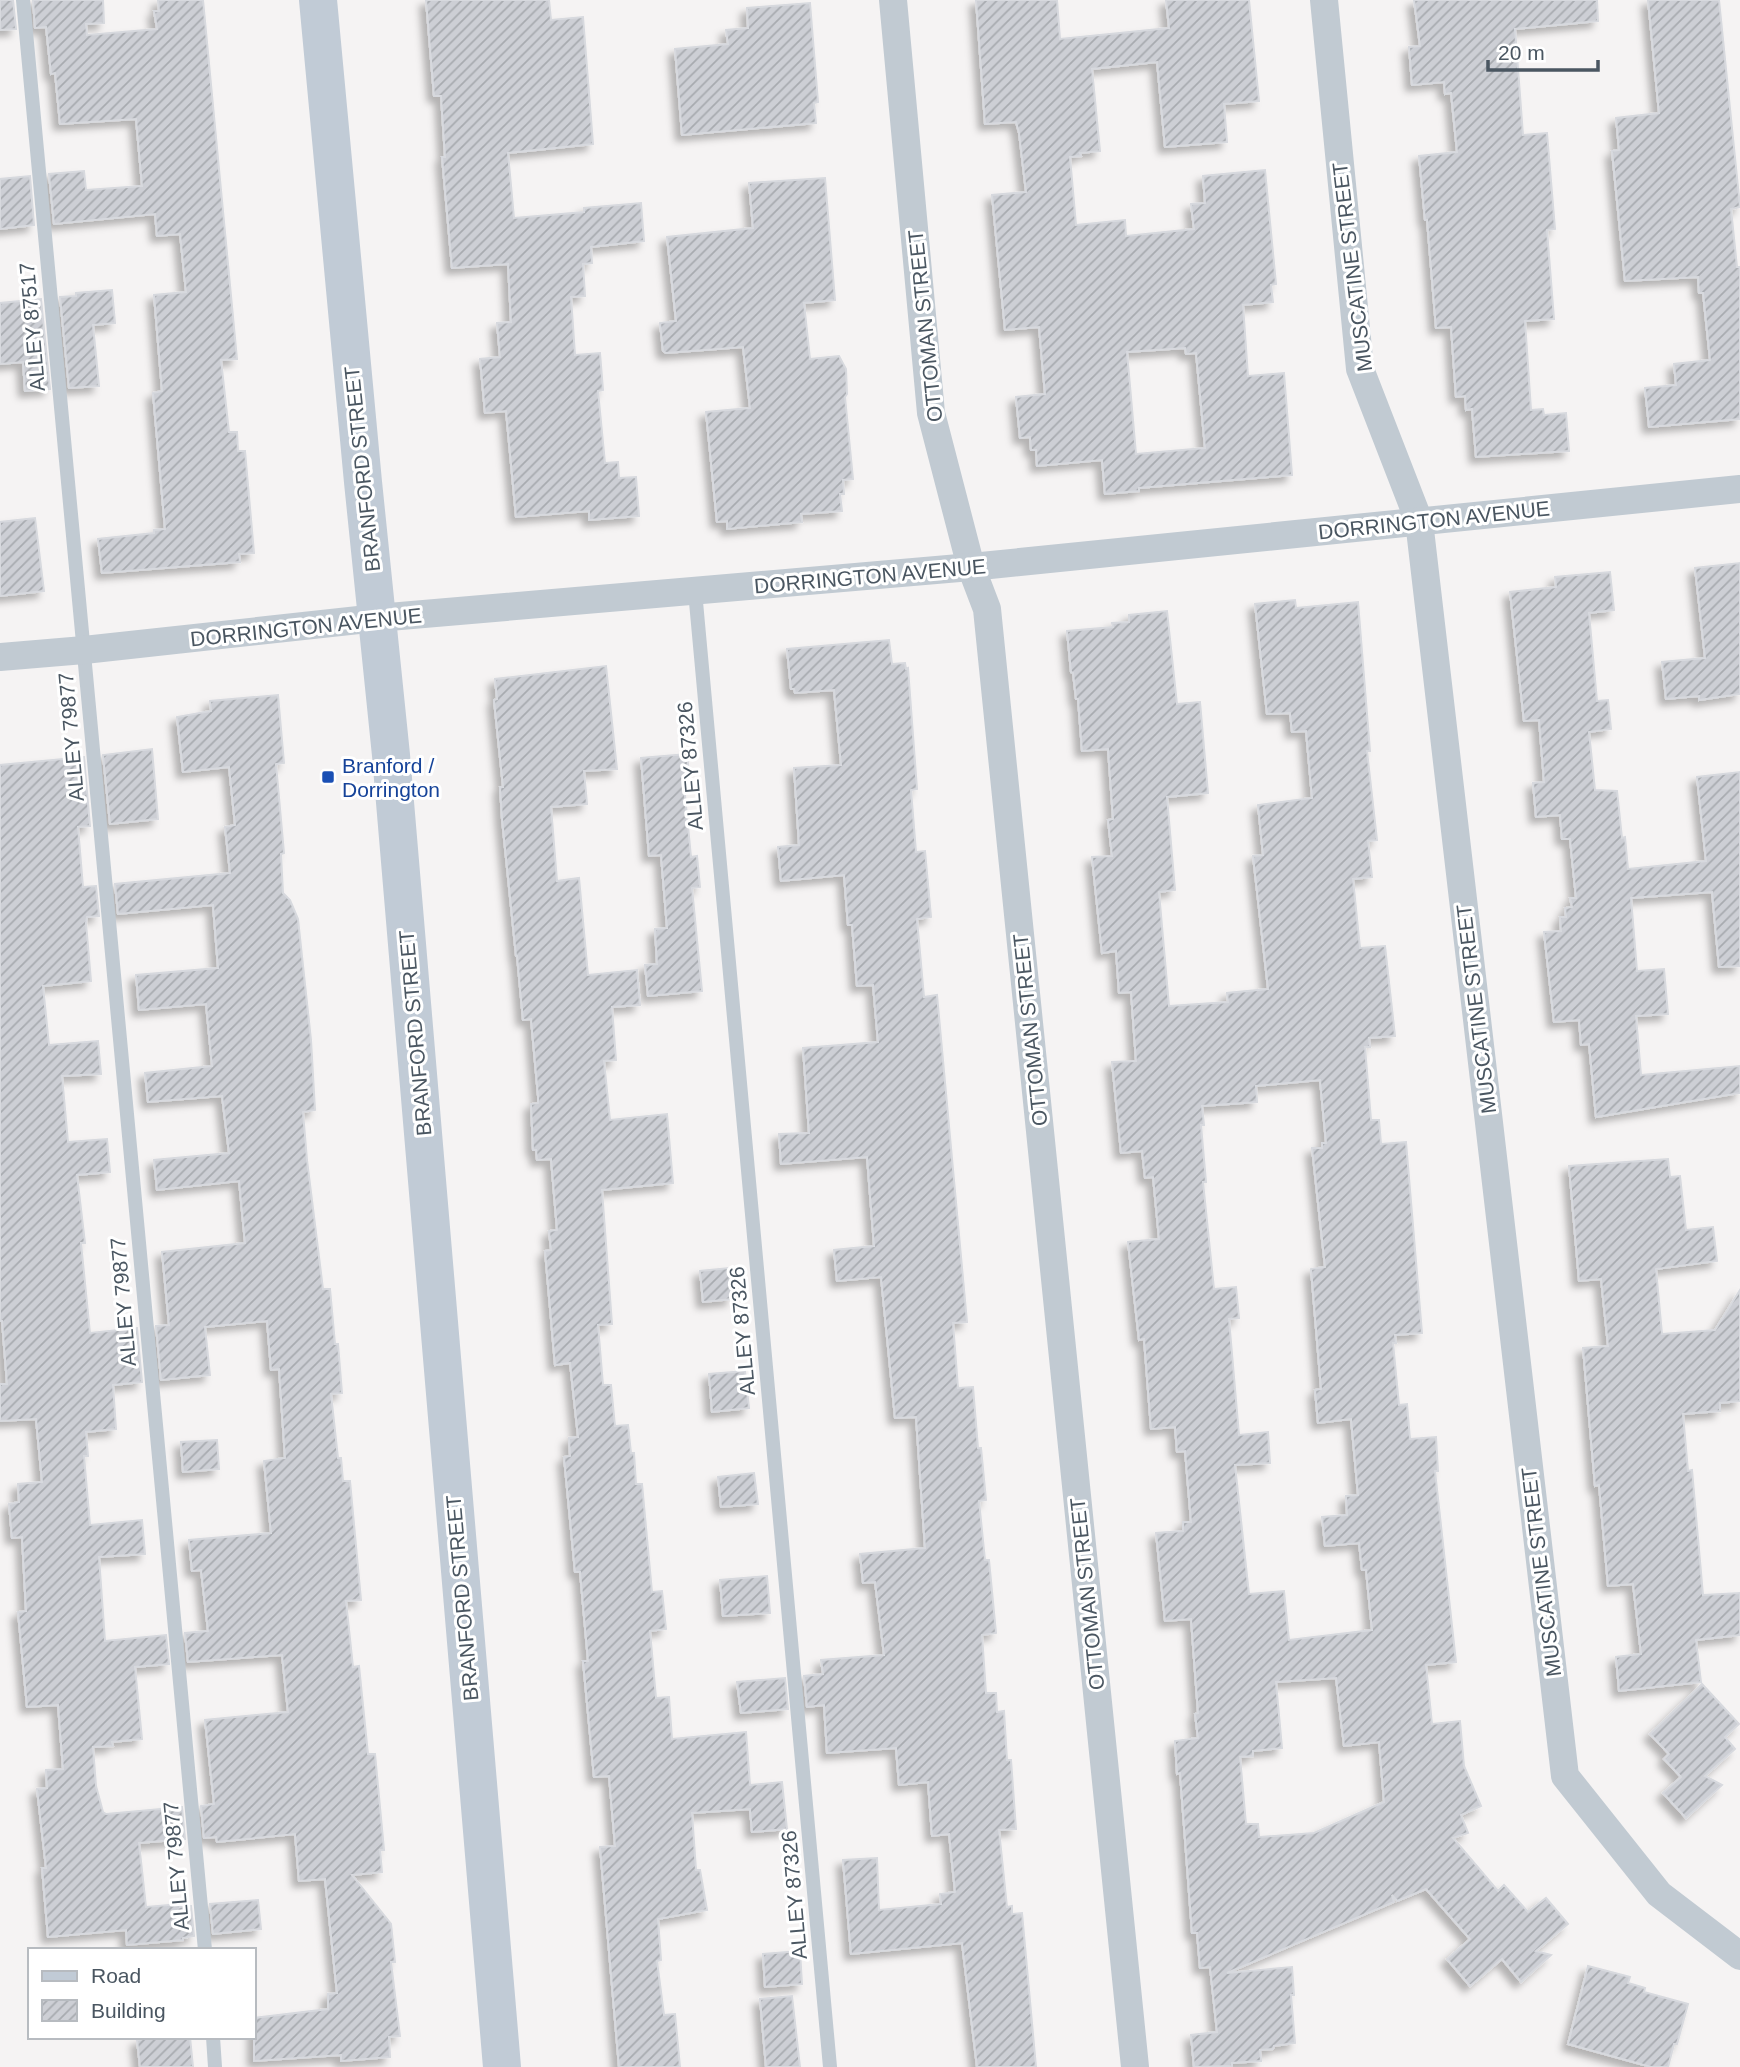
<svg xmlns="http://www.w3.org/2000/svg" width="1740" height="2067" viewBox="0 0 1740 2067" font-family="Helvetica,sans-serif">
	<defs>
		<pattern id="building-hatch" width="6" height="6" patternUnits="userSpaceOnUse" patternTransform="scale(1.75)"><rect width="6" height="6" fill="#cdcfd5"/><path d="M-1 1l2-2M0 6l6-6M5 7l2-2" fill="none" stroke="#a8abb0"/></pattern>
		<filter id="shadow"><feDropShadow dx="-6" dy="6" stdDeviation="3.5" flood-color="#0004"/></filter>
	</defs>
	<rect width="100%" height="100%" fill="#f5f3f3"/>
	<g fill="url(#building-hatch)" stroke="#d7d9de" stroke-width="2" fill-rule="evenodd" filter="url(#shadow)">
		<path d="M0,0H13L16,29L0,30Z"/>
		<path d="M33,0H103L104,23L86,24L87,35L157,29L154,11H159L158,0H203L237,359L221,360L229,432H237L238,451H245L254,553L239,554L240,562L102,573L98,539L154,533V530L165,529L153,393L162,391L154,295L186,292L180,234L157,236L155,214L54,224L49,174L84,171L86,190L142,186L136,119L60,124L55,73L51,74L46,27L35,28Z"/>
		<path d="M426,0H549L551,20L583,17L593,144L508,153L514,218L584,212V208L641,203L644,241L591,247L592,263L583,264L585,296L571,297L575,355L600,353L603,390L598,391L605,463L618,462L619,478L636,477L639,516L589,520V511L516,517L506,411L485,413L480,359L500,357L497,323L511,322L508,264L452,268L442,157H445L441,96H434Z"/>
		<path d="M976,0H1057L1060,39L1169,28L1166,0H1249L1259,101L1224,104L1227,142L1165,147L1157,62L1092,69L1100,151L1080,153L1081,156L1070,157L1076,225L1125,220L1126,236L1194,229L1191,204L1205,203L1203,176L1265,170L1276,284L1271,285L1273,302L1243,305L1248,376L1284,373L1292,475L1139,488V491L1105,494L1102,460L1037,466L1036,450H1031L1030,437L1020,438L1016,397L1045,394L1039,327L1005,330L992,195L1026,192L1019,133L1016,122L985,124ZM1185,348L1186,354L1196,353L1205,448L1136,454L1127,352Z"/>
		<path d="M1414,0H1597L1598,21L1515,29L1523,135L1547,133L1555,229L1547,230L1554,319L1525,321L1531,410L1543,409L1544,415L1566,413L1569,451L1476,457L1472,409L1466,410L1465,396L1456,397L1451,327L1436,328L1427,220H1425L1419,156L1457,152L1451,93L1445,94L1444,82L1412,85L1409,47L1420,46Z"/>
		<path d="M1648,0H1719L1740,207L1731,209L1737,267H1740V419L1649,427L1645,388L1676,385L1674,364L1710,360L1703,293H1699L1698,277L1625,281L1612,151L1619,150L1616,118L1659,113Z"/>
		<path d="M810,3L818,102L814,103L816,123L682,135L675,49L728,44L726,30L748,28L747,8Z"/>
		<path d="M30,176L34,225L0,229V179Z"/>
		<path d="M825,178L835,300L804,303L810,359L839,356L846,369L847,394L845,397L853,479L843,480L844,494H840L842,511L801,514L802,522L727,529V521L717,522L706,412L750,408L743,347L666,353L663,351L660,323L676,321L667,237L753,228L749,183Z"/>
		<path d="M112,290L115,323L93,325L99,386L69,388L60,297L76,296V293Z"/>
		<path d="M41,299L50,389L25,391L23,362L0,364V303Z"/>
		<path d="M35,518L44,591L0,596V522Z"/>
		<path d="M1740,563V694L1699,700V696L1666,699L1662,662L1705,658L1695,568Z"/>
		<path d="M1610,572L1614,610L1589,613L1597,701L1608,700L1611,729L1589,732L1595,790L1617,791L1622,838L1625,837L1628,869L1706,861L1697,777L1740,772V966L1719,967L1712,892L1631,898L1637,971L1664,969L1668,1014L1636,1016L1641,1075L1740,1066V1093L1596,1117L1589,1044L1581,1045L1579,1020L1554,1022L1544,932L1561,931L1560,917H1566L1565,908L1572,907L1570,898H1576L1570,839H1562L1560,815L1536,817L1533,783L1544,782L1539,720L1524,721L1510,592L1556,587L1555,577Z"/>
		<path d="M1295,600L1296,608L1358,602L1370,751H1367L1377,840L1368,841L1372,877L1353,879L1360,948L1385,946L1395,1036L1369,1038L1370,1047H1365L1371,1120H1379L1381,1144L1406,1142L1422,1333L1395,1335L1396,1343H1393L1399,1405L1407,1404L1410,1439L1436,1437L1438,1471H1435L1456,1662L1426,1665L1432,1724L1460,1721L1464,1766L1481,1806L1461,1815L1468,1833L1453,1838L1498,1891L1504,1885L1528,1912L1546,1898L1568,1924L1536,1951L1551,1955L1521,1982L1502,1959L1470,1986L1447,1959L1470,1939L1426,1889L1397,1901L1392,1895L1394,1902L1227,1973L1292,1967L1294,1995H1291L1295,2043L1274,2046L1273,2049L1260,2050L1261,2061L1232,2063V2066L1194,2067L1191,2035L1217,2032L1210,1967L1200,1968L1197,1933H1192L1180,1773L1177,1774L1175,1741L1198,1738L1195,1714L1198,1713L1191,1619L1165,1621L1156,1533L1183,1531V1522H1191L1185,1451L1177,1452L1175,1427L1151,1429L1144,1339L1139,1340L1128,1242L1159,1239L1153,1177L1145,1178L1142,1151L1121,1153L1112,1062L1136,1061L1131,992L1119,993L1116,951L1102,953L1092,857L1112,856L1108,820L1113,819L1108,749L1082,751L1078,699H1076L1073,673L1071,672L1067,631L1113,627L1112,623L1129,622V615L1167,611L1177,704L1200,702L1208,793L1167,797L1175,890L1159,892L1169,1006L1228,1002L1227,993L1268,989L1253,856L1263,855L1258,805L1312,798L1306,731L1292,732L1290,713L1267,714L1255,604ZM1320,1080L1326,1143H1322V1148H1312L1325,1267L1311,1269L1321,1389L1315,1390L1318,1423L1351,1419L1358,1495L1346,1496L1347,1515L1322,1517L1325,1546L1359,1543L1362,1570H1366L1372,1630L1289,1640L1284,1591L1249,1594L1235,1465L1270,1463L1268,1432L1239,1435L1229,1319L1239,1318L1236,1287L1214,1289L1203,1182H1206L1201,1125H1204L1202,1106L1257,1102L1256,1086ZM1336,1678L1344,1746L1379,1742L1384,1802L1314,1833L1259,1837L1258,1824H1246L1240,1757L1253,1756V1751L1282,1748L1276,1682Z"/>
		<path d="M889,640L892,664L905,663L906,669L908,668L917,789L911,790L916,852L925,851L931,917L917,919L924,997L937,995L967,1322L953,1323L958,1388L973,1387L978,1448H981L986,1500L979,1501L985,1560H989L996,1633L982,1635L986,1693H996L997,1712L1004,1711L1007,1760H1011L1016,1829L999,1830L1007,1907L1012,1906V1914L1022,1913L1036,2067H977L962,1943L851,1954L843,1860L877,1858L879,1910L941,1904L940,1894L955,1892L949,1834L932,1836L928,1782L899,1785L896,1748L827,1753L824,1705L807,1707L804,1676L823,1674L821,1660L884,1655L875,1582L863,1583L860,1554L925,1548L916,1417L895,1418L881,1277L837,1281L834,1250L874,1246L867,1157L781,1164L779,1134L809,1133L803,1048L878,1042L873,985L857,986L852,925H848L844,875L781,881L778,847L799,845L794,768L841,765L834,690L795,693L794,689H791L787,649Z"/>
		<path d="M606,666L617,769L584,771L587,804L551,807L557,881L579,878L588,975L637,970L640,1005L612,1007L616,1060L604,1061L610,1120L667,1114L673,1183L602,1190L612,1324L598,1325L603,1385H611L615,1426L628,1425L631,1453H634L636,1484H642L652,1592L662,1591L666,1629L650,1631L656,1698L669,1697L672,1739L746,1732L750,1785L782,1782L787,1829L752,1832L750,1809L692,1813L696,1870H700L707,1910L658,1919L661,1960L657,1961L664,2015L675,2014L680,2067H619L600,1847L615,1846L609,1776L594,1777L583,1661H588L580,1572H575L564,1457L570,1456L569,1438L578,1437L570,1363L555,1365L545,1251L551,1250L549,1231L557,1230L551,1159L537,1160L536,1150H533L531,1104L538,1103V1096L531,1019L523,1020L517,956H516L502,819L500,787H503L494,700L497,699L495,679Z"/>
		<path d="M278,695L284,763L276,764L284,853L281,854L283,893L290,900L298,919L311,1040L315,1110L303,1112L307,1160L323,1289H330L335,1344H338L342,1393L331,1394L338,1458H341L343,1481H350L361,1600L346,1601L353,1667L359,1666L368,1754H375L384,1850H380L382,1872L352,1875L391,1924L395,1962H391L400,2036L389,2037L390,2057L341,2061V2055L254,2061V2018L328,2009V1994L337,1993L325,1879L299,1881L295,1834L217,1842L216,1837L204,1838L201,1806L214,1804L205,1720L288,1712L282,1655L188,1662L185,1633L208,1631L201,1570L192,1571L189,1540L271,1533L264,1461L285,1458L279,1369L271,1370L267,1321L205,1327L210,1375L161,1380L156,1326L169,1325L162,1252L245,1243L239,1181L157,1190L154,1160L229,1153L222,1096L148,1102L145,1073L212,1066L206,1004L139,1010L136,975L218,968L213,905L118,914L115,884L230,873L225,827L235,825L229,767L183,772L177,717L211,711L210,701Z"/>
		<path d="M152,749L158,819L110,824L103,755Z"/>
		<path d="M687,754L690,784L684,785L691,857L697,856L700,887L692,888L702,991L648,996L645,965L657,964L655,929L667,928L661,855L649,856L641,758Z"/>
		<path d="M84,757L90,826L78,827L83,887L96,886L99,916L87,917L86,923L91,981L43,986L49,1045L98,1041L101,1074L62,1076L68,1142L107,1139L110,1172L77,1175L85,1243H81L90,1333L137,1328L142,1382L113,1385L116,1429L86,1432L88,1456H84L90,1525L142,1520L145,1554L99,1557L105,1641L166,1635L169,1664L135,1667L142,1739L112,1742L113,1746L93,1747L96,1786L103,1812L106,1814L182,1807L185,1839L139,1843L146,1907L180,1904V1907L191,1906L194,1936L183,1938V1940L127,1945L126,1930L48,1937L42,1868H46L37,1789L47,1788L46,1770L63,1769L58,1705L27,1707L18,1612L26,1611L22,1537L12,1538L9,1504L19,1502L18,1484L42,1482L36,1419L0,1421V1384H7L2,1321H0V765Z"/>
		<path d="M1668,1159L1670,1177L1680,1176L1686,1230L1713,1227L1717,1261L1656,1269L1662,1334L1715,1330L1740,1290V1401L1720,1403V1411L1683,1414L1688,1471L1692,1470L1703,1595L1740,1593V1635L1696,1640L1701,1682L1619,1691L1616,1657L1641,1654L1633,1584L1608,1586L1599,1485L1595,1486L1583,1348L1608,1346L1601,1279L1579,1281L1569,1166Z"/>
		<path d="M729,1268L732,1299L703,1302L700,1271Z"/>
		<path d="M745,1371L749,1408L712,1412L709,1374Z"/>
		<path d="M217,1440L219,1469L183,1472L181,1442Z"/>
		<path d="M754,1473L758,1504L721,1507L718,1477Z"/>
		<path d="M767,1576L770,1613L723,1616L720,1580Z"/>
		<path d="M785,1678L788,1709L741,1713L737,1682Z"/>
		<path d="M1702,1684L1739,1724L1725,1737L1735,1749L1705,1776L1722,1785L1686,1818L1663,1793L1681,1777L1664,1759L1669,1754L1650,1734Z"/>
		<path d="M258,1900L261,1929L213,1934L210,1904Z"/>
		<path d="M800,1951L802,1984L765,1987L763,1954Z"/>
		<path d="M1588,1966L1630,1977L1628,1983L1645,1988L1644,1992L1688,2004L1677,2044H1674L1668,2067H1651L1568,2044Z"/>
		<path d="M792,1996L800,2067H766L760,1999Z"/>
		<path d="M154,2037H190L193,2067H140L137,2040Z"/>
	</g>
	<g fill="none" stroke-linecap="round" stroke-linejoin="round">
		<g stroke="#c1cad2" stroke-width="14">
			<path d="M23,0L205,1950"/>
			<path d="M695,591L830,2067"/>
			<path d="M213,2037L215,2067"/>
		</g>
		<g stroke="#c1cad2" stroke-width="28">
			<path d="M893,0L931,413L971,567L987,609L1135,2067"/>
			<path d="M1324,0L1360,369L1419,521L1565,1776L1659,1894L1740,1956"/>
			<path d="M0,657L84,650L377,618L971,567L1740,489"/>
		</g>
		<path stroke="#c1cbd6" stroke-width="38" d="M318,0L363,482L391,755L502,2067"/>
	</g>
	<rect fill="#1a4fb4" stroke="#fff" stroke-width="2.5" x="321" y="770" width="14" height="14" rx="3.5"/>
	<g text-anchor="middle" dominant-baseline="central" stroke-width="6" stroke-linejoin="round" paint-order="stroke">
		<g font-size="21" fill="#4a5661" stroke="#fff">
			<text transform="translate(1352 267) rotate(-97)">MUSCATINE STREET</text>
			<text transform="translate(925 326) rotate(-96)">OTTOMAN STREET</text>
			<text transform="translate(32 327) rotate(-95)">ALLEY 87517</text>
			<text transform="translate(362 469) rotate(-96)">BRANFORD STREET</text>
			<text transform="translate(1434 520) rotate(-6)">DORRINGTON AVENUE</text>
			<text transform="translate(870 576) rotate(-5)">DORRINGTON AVENUE</text>
			<text transform="translate(306 627) rotate(-6)">DORRINGTON AVENUE</text>
			<text transform="translate(71 737) rotate(-95)">ALLEY 79877</text>
			<text transform="translate(690 766) rotate(-95)">ALLEY 87326</text>
			<text transform="translate(1476 1009) rotate(-97)">MUSCATINE STREET</text>
			<text transform="translate(1030 1030) rotate(-96)">OTTOMAN STREET</text>
			<text transform="translate(415 1033) rotate(-95)">BRANFORD STREET</text>
			<text transform="translate(123 1302) rotate(-95)">ALLEY 79877</text>
			<text transform="translate(742 1331) rotate(-95)">ALLEY 87326</text>
			<text transform="translate(1541 1572) rotate(-97)">MUSCATINE STREET</text>
			<text transform="translate(1087 1594) rotate(-96)">OTTOMAN STREET</text>
			<text transform="translate(462 1598) rotate(-95)">BRANFORD STREET</text>
			<text transform="translate(176 1866) rotate(-95)">ALLEY 79877</text>
			<text transform="translate(794 1895) rotate(-95)">ALLEY 87326</text>
		</g>
		<g font-size="21" fill="#164399" stroke="#fff" text-anchor="start">
			<text x="342" y="765">Branford /<tspan x="342" dy="24">Dorrington</tspan></text>
		</g>
	</g>
	<rect x="28" y="1948" width="228" height="91" fill="#ffffff" stroke="#b7bbc0" stroke-width="2"/>
	<rect x="42" y="1971" width="35" height="10" fill="#c1cbd6" stroke="#b7bbc0" stroke-width="2"/>
	<text x="91" y="1983" font-size="21" fill="#4a5661">Road</text>
	<rect x="42" y="2000" width="35" height="21" fill="url(#building-hatch)" stroke="#b7bbc0" stroke-width="2"/>
	<text x="91" y="2018" font-size="21" fill="#4a5661">Building</text>
	<path d="M1488 60v10h110v-10" fill="none" stroke="#4a5661" stroke-width="3.5"/>
	<text x="1498" y="60" font-size="21" fill="#4a5661" stroke="#ffffff" stroke-width="5" paint-order="stroke">20 m</text>
</svg>
